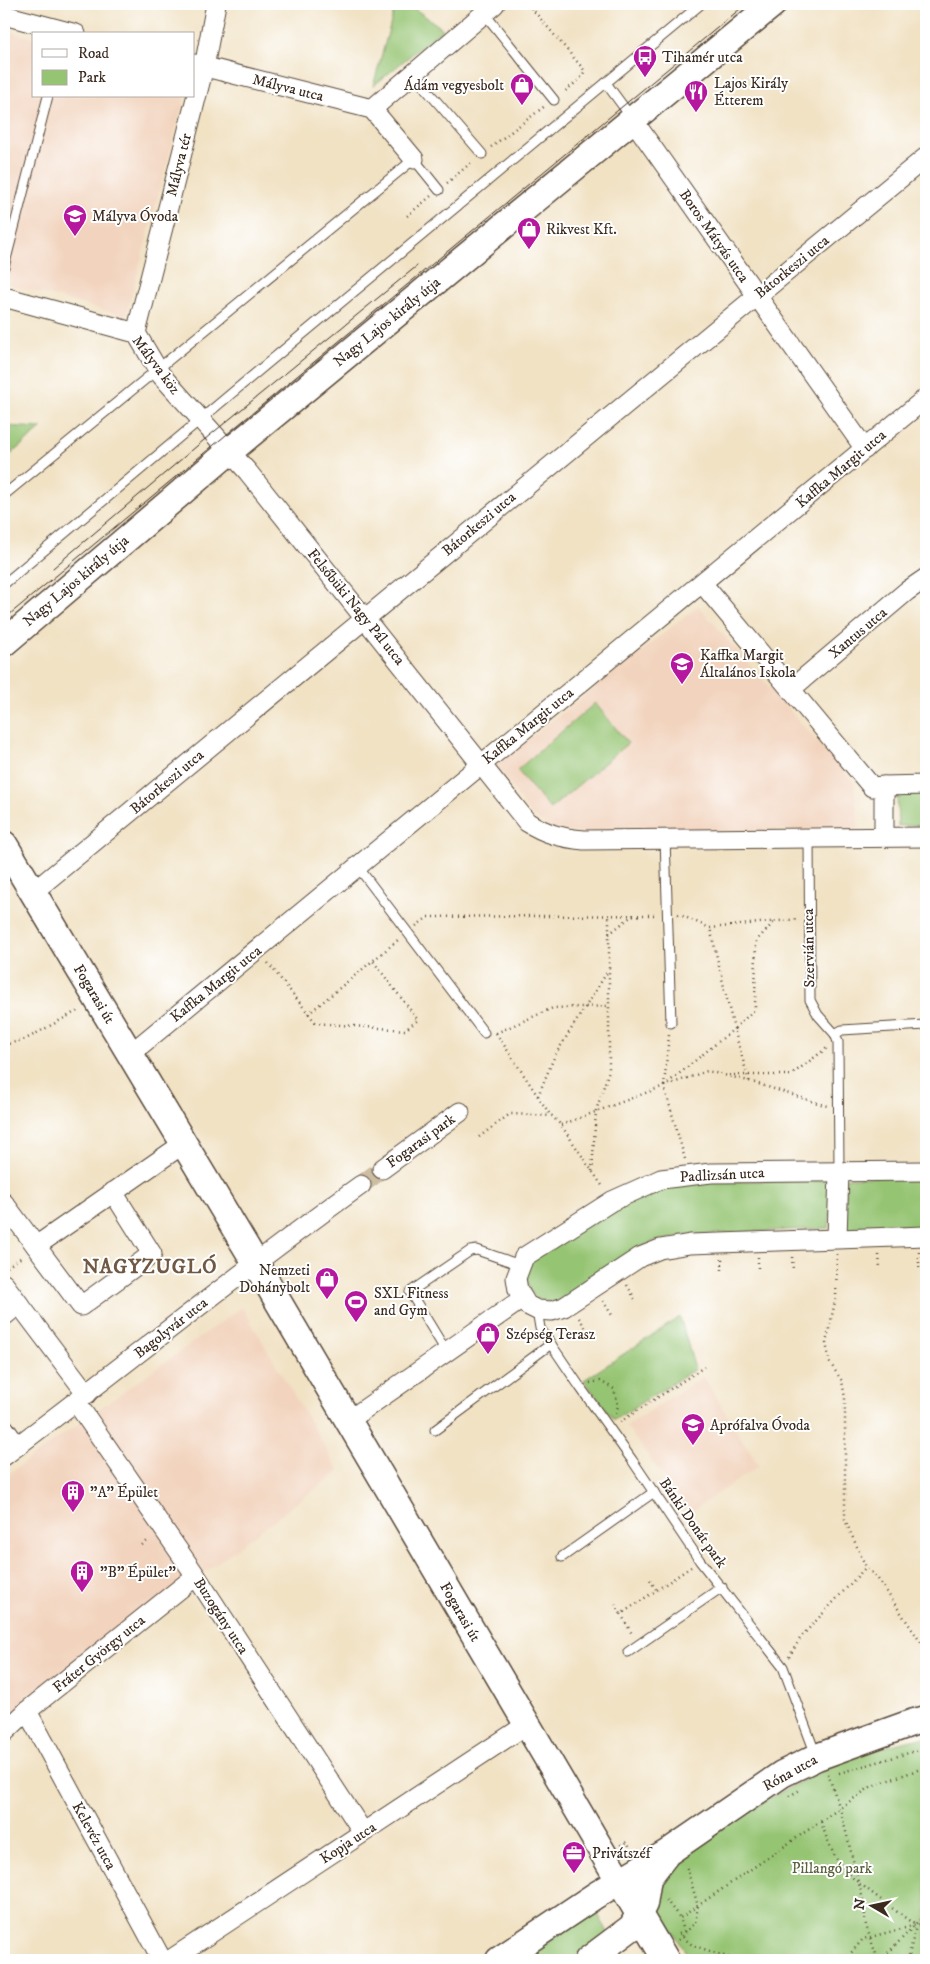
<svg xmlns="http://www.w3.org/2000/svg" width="930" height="1964" viewBox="0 0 930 1964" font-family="'IM FELL DW Pica',serif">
	<rect width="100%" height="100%" fill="#fff"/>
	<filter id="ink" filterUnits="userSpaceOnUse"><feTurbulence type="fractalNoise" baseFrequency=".02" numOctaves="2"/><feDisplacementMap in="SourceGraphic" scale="10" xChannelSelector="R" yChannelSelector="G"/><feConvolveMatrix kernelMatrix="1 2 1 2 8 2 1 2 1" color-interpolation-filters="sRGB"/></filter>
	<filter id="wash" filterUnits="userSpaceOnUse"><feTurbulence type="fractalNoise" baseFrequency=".0096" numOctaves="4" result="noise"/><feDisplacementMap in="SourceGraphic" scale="20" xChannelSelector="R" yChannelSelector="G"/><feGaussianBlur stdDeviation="1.12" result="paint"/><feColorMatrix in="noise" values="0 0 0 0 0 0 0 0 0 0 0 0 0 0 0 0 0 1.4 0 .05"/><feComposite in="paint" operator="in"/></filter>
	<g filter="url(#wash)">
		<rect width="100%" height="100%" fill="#f1e2c4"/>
		<g fill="#f2d4be">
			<path d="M4,30L34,38V96H185L126,316L4,283Z"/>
			<path d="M698,606L854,783L859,829L577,833L549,828L531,815L496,765Z"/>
			<path d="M242,1307L339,1471L4,1724V1477Z"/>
			<path d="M703,1377L759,1466L690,1512L626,1426Z"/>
		</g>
		<g fill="#95c472" stroke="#687748">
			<path d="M396,4H408L443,29L373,86Z"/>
			<path d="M4,426L42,428L4,460Z"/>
			<path d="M595,703L628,743L550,809L517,770Z"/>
			<path d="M926,793V825L898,826L897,794Z"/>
			<path d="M926,1175V1229L849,1230L845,1227L846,1178Z"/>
			<path d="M833,1180L829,1228L691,1235L652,1242L565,1300C560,1301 554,1303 549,1302C528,1301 523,1277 530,1261L594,1215L666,1182Z"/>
			<path d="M680,1317L695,1369L614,1420L584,1380Z"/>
			<path d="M926,1737V1960H691L658,1909L659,1870C746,1813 822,1756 926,1737Z"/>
			<path d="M595,1909L610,1936L575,1960H520Z"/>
		</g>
	</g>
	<g filter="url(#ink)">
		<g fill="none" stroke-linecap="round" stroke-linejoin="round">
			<path stroke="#cdbda3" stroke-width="19" stroke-dasharray="19 9" stroke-linecap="butt" d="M361,1185L382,1169"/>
			<g stroke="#564637" stroke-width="11">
				<g id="lane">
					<path d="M484,13L554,100"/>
					<path d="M413,74L482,154"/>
					<path d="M606,83L631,117"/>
					<path d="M4,267L48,96"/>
					<path d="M4,495L414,159L439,190"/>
					<path d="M4,584C235,389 468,197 701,4"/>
					<path d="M809,836L810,1000L818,1015L835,1034L838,1042L839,1171"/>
					<path d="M665,838L671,1023"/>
					<path d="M358,867L484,1033"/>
					<path d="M835,1034L842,1030L926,1025"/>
					<path d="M537,1310L540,1328L580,1387L632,1460L700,1561L783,1667L816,1755"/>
					<path d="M446,1351L410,1292L470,1251L477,1250L520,1265"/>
					<path d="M435,1430L551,1344"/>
					<path d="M562,1557L654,1492"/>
					<path d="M628,1652L722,1587"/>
				</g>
			</g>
			<g stroke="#564637" stroke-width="21">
				<g id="street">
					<path d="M4,15L76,34"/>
					<path d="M194,64L372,109L414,159"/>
					<path d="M372,109L495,4"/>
					<path d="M633,120L865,449"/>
					<path d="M4,297L136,333L161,375L248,472L527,822C546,834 562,838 584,840L926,837"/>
					<path d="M136,333L204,67L216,4"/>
					<path d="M702,583L872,787L884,786V836"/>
					<path d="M791,689L907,591L926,578"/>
					<path d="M884,786L926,785"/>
					<path d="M33,892L926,157"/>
					<path d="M130,1054L926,398"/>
					<path d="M382,1169L460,1112"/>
					<path d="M926,1171L711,1173L661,1179L612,1201L524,1257L516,1278L518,1290L527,1305L537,1310L552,1311L564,1307L640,1257L660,1249L690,1244L926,1236"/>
					<path d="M113,1192L152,1254L81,1306L36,1246C85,1212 134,1178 183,1144"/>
					<path d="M4,1203L36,1246"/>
					<path d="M837,1238L839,1171"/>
					<path d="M4,1284L87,1394"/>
					<path d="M4,1316L18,1305"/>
					<path d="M76,1402L196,1576L363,1832"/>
					<path d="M349,1420L522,1299"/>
					<path d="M4,1428L17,1446"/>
					<path d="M4,1456C123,1367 239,1272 361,1185"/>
					<path d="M27,1711L162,1960"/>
					<path d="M4,1733L27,1711L196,1576"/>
					<path d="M170,1960L526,1725"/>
				</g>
			</g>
			<g stroke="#564637" stroke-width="29">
				<g id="secondary">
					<path d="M4,643L230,451L773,4"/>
					<path d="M4,844L246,1247L666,1960"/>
					<path d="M499,1960L596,1895L667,1853L782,1774L817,1757L914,1722L926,1719"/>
					<path d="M588,1960L632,1927L644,1904L648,1878L665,1856"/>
				</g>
			</g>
			<g stroke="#564637" stroke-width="2.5" stroke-dasharray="1 4" stroke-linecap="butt">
				<path d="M528,4L585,71L580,79L563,93"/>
				<path d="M491,147L545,106"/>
				<path d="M447,183L473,161"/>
				<path d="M407,216L431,196"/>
				<path d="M678,914L710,928L799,919"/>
				<path d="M416,926L428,917L655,915"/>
				<path d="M609,934L633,915"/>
				<path d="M268,963L316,1023L405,1030L418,1020L373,961"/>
				<path d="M308,1014L398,940"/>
				<path d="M496,1033L553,1008L609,1006"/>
				<path d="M496,1033L551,1116"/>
				<path d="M4,1045L26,1039L79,1010"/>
				<path d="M729,1075H791L827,1048"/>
				<path d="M749,1081L734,1029L755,1009L756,941L775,921"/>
				<path d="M668,1085L707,1071L749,1081L827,1106"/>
				<path d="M664,1086L734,1029L710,928"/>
				<path d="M664,1086L669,1035"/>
				<path d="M538,1096L555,1055L608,971"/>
				<path d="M561,1125L664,1086L685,1159"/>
				<path d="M479,1137L510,1114L552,1116L561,1125L603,1187"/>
				<path d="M592,1171L596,1111L609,1070V915"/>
				<path d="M919,1252V1268"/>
				<path d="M837,1254L836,1297L826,1343L830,1363L842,1381L845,1398V1520L866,1567L878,1579L926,1650"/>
				<path d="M879,1255L880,1268"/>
				<path d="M758,1257V1270"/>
				<path d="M792,1257L793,1270"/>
				<path d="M722,1259V1270"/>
				<path d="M7,1267L23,1256"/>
				<path d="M627,1285L635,1299"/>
				<path d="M603,1301L612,1315"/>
				<path d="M579,1318L588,1331"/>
				<path d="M590,1383L600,1381L614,1389L618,1406L615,1416"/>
				<path d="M620,1422L704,1367"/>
				<path d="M142,1545L150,1539"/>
				<path d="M650,1580L656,1589"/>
				<path d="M615,1604L621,1614L691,1567"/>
				<path d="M621,1614L632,1634"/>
				<path d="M789,1657L801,1637L866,1567"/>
				<path d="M839,1773L926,1748"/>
				<path d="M828,1774L841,1812L864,1904L866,1926L878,1960"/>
				<path d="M789,1796L800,1790"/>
				<path d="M821,1822C826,1837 834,1859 845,1871C849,1876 911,1923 916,1925"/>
				<path d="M621,1845L627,1842L632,1851"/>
				<path d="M666,1900L680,1918"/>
				<path d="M679,1934L684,1931L680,1918L872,1786L926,1767"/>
				<path d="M683,1937L692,1945L736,1960"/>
				<path d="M678,1940L695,1923L698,1906L686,1865"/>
				<path d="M845,1960L863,1939L916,1925H926"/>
				<path d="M881,1960L926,1914"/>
				<path d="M908,1960L916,1926"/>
			</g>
			<use href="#lane" stroke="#fff" stroke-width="9"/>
			<use href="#street" stroke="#fff" stroke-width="19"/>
			<use href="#secondary" stroke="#fff" stroke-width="26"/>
			<g stroke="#3b2a1e" stroke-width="1">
				<path d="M53,568L204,440L417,266"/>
				<path d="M4,619L746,4"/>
			</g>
		</g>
	</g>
	<defs>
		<g id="bus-pin" transform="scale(1.25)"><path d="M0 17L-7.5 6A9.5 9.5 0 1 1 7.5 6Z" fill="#b5179e" stroke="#fff"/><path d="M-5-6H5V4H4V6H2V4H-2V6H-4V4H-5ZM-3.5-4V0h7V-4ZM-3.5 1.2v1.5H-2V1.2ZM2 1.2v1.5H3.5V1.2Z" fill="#fff"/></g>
		<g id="shop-pin" transform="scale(1.25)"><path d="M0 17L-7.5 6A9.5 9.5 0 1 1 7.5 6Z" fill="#b5179e" stroke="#fff"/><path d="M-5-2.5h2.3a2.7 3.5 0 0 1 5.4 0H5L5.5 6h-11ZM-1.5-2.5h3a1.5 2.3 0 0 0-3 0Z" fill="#fff"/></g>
		<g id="restaurant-pin" transform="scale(1.25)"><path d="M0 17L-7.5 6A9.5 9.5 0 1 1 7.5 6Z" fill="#b5179e" stroke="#fff"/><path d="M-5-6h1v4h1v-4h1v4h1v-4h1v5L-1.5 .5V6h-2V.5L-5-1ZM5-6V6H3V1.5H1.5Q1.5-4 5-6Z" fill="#fff"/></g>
		<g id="school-pin" transform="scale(1.25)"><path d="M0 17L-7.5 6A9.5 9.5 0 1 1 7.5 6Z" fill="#b5179e" stroke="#fff"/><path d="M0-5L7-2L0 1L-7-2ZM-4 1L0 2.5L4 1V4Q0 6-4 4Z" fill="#fff"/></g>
		<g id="stadium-pin" transform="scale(1.25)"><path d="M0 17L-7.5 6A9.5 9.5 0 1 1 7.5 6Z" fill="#b5179e" stroke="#fff"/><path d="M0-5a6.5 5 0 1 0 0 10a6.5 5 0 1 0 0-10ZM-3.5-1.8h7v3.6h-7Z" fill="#fff"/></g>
		<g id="building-pin" transform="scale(1.25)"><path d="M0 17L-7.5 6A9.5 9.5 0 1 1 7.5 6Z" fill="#b5179e" stroke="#fff"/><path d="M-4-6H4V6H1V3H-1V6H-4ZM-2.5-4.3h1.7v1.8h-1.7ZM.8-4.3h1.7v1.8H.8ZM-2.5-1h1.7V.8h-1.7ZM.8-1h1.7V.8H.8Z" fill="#fff"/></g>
		<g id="office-pin" transform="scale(1.25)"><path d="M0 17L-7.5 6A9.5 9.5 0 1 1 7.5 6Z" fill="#b5179e" stroke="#fff"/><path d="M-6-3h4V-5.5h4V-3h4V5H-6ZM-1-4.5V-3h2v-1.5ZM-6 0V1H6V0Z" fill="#fff"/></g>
	</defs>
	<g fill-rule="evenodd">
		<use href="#bus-pin" x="645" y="57"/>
		<use href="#shop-pin" x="522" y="85"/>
		<use href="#restaurant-pin" x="696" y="92"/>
		<use href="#school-pin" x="75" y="216"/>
		<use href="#shop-pin" x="529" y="229"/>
		<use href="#school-pin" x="682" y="664"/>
		<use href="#shop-pin" x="327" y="1279"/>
		<use href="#stadium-pin" x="356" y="1302"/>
		<use href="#shop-pin" x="488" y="1334"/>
		<use href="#school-pin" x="693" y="1425"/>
		<use href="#building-pin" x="73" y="1492"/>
		<use href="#building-pin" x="82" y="1572"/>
		<use href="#office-pin" x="574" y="1853"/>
	</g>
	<g text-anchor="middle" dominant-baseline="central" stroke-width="4" stroke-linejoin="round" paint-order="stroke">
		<g font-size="15" fill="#3b2a1e" stroke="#fff" text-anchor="start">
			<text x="662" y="57">Tihamér utca</text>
			<text x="714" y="83">Lajos Király<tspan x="714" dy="17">Étterem</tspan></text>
			<text x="504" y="85" text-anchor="end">Ádám vegyesbolt</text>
			<text x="92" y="216">Mályva Óvoda</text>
			<text x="546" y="229">Rikvest Kft.</text>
			<text x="700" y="655">Kaffka Margit<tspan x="700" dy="17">Általános Iskola</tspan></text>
			<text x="310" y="1270" text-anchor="end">Nemzeti<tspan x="310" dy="17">Dohánybolt</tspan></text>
			<text x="374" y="1293">SXL Fitness<tspan x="374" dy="17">and Gym</tspan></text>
			<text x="506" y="1334">Szépség Terasz</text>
			<text x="710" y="1425">Aprófalva Óvoda</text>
			<text x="90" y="1492">"A" Épület</text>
			<text x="100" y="1572">"B" Épület"</text>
			<text x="592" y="1853">Privátszéf</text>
		</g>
		<g font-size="15" fill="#3b2a1e" stroke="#fff">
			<text transform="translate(288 88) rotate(14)">Mályva utca</text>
			<text transform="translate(179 165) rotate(-76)">Mályva tér</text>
			<text transform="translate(714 236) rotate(55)">Boros Mátyás utca</text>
			<text transform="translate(792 267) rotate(-39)">Bátorkeszi utca</text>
			<text transform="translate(387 322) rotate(-39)">Nagy Lajos király útja</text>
			<text transform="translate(156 365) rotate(53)">Mályva köz</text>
			<text transform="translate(841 469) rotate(-40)">Kaffka Margit utca</text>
			<text transform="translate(479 524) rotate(-40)">Bátorkeszi utca</text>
			<text transform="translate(76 581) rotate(-40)">Nagy Lajos király útja</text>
			<text transform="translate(356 607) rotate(51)">Felsőbüki Nagy Pál utca</text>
			<text transform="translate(858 633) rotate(-40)">Xantus utca</text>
			<text transform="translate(528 726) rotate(-39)">Kaffka Margit utca</text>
			<text transform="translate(167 782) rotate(-40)">Bátorkeszi utca</text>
			<text transform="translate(809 948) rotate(-91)">Szervián utca</text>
			<text transform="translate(216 984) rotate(-39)">Kaffka Margit utca</text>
			<text transform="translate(94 994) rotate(59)">Fogarasi út</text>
			<text transform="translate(421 1141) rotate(-36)">Fogarasi park</text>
			<text transform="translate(722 1175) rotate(-3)">Padlizsán utca</text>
			<text transform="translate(171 1328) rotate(-38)">Bagolyvár utca</text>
			<text transform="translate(693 1523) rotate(55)">Bánki Donát park</text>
			<text transform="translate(460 1612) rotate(60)">Fogarasi út</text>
			<text transform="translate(221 1616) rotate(57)">Buzogány utca</text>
			<text transform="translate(99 1654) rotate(-39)">Fráter György utca</text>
			<text transform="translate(790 1773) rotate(-29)">Róna utca</text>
			<text transform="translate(94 1836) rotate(61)">Kelevéz utca</text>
			<text transform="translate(348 1843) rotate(-33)">Kopja utca</text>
		</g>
		<g font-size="15" fill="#5a603b" stroke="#fff">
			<text x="832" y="1868">Pillangó park</text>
		</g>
		<g font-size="20" font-weight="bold" letter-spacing="1" fill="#705843" stroke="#fff">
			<text x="150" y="1267">NAGYZUGLÓ</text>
		</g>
	</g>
	<rect width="930" height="1964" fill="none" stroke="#fff" stroke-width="20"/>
	<rect x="32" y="32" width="162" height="65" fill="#ffffff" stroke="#b1aaa5"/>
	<rect x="42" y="49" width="25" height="8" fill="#ffffff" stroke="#b1aaa5"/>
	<text x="78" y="58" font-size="15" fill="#3b2a1e">Road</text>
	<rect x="42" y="70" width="25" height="15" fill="#95c472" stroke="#b1aaa5"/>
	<text x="78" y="82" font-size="15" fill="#3b2a1e">Park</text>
	<g transform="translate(872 1906) rotate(279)" stroke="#ffffff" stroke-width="4" paint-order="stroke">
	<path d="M0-4L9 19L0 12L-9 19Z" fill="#3b2a1e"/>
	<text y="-8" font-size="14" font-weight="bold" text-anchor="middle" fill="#3b2a1e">N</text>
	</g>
</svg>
